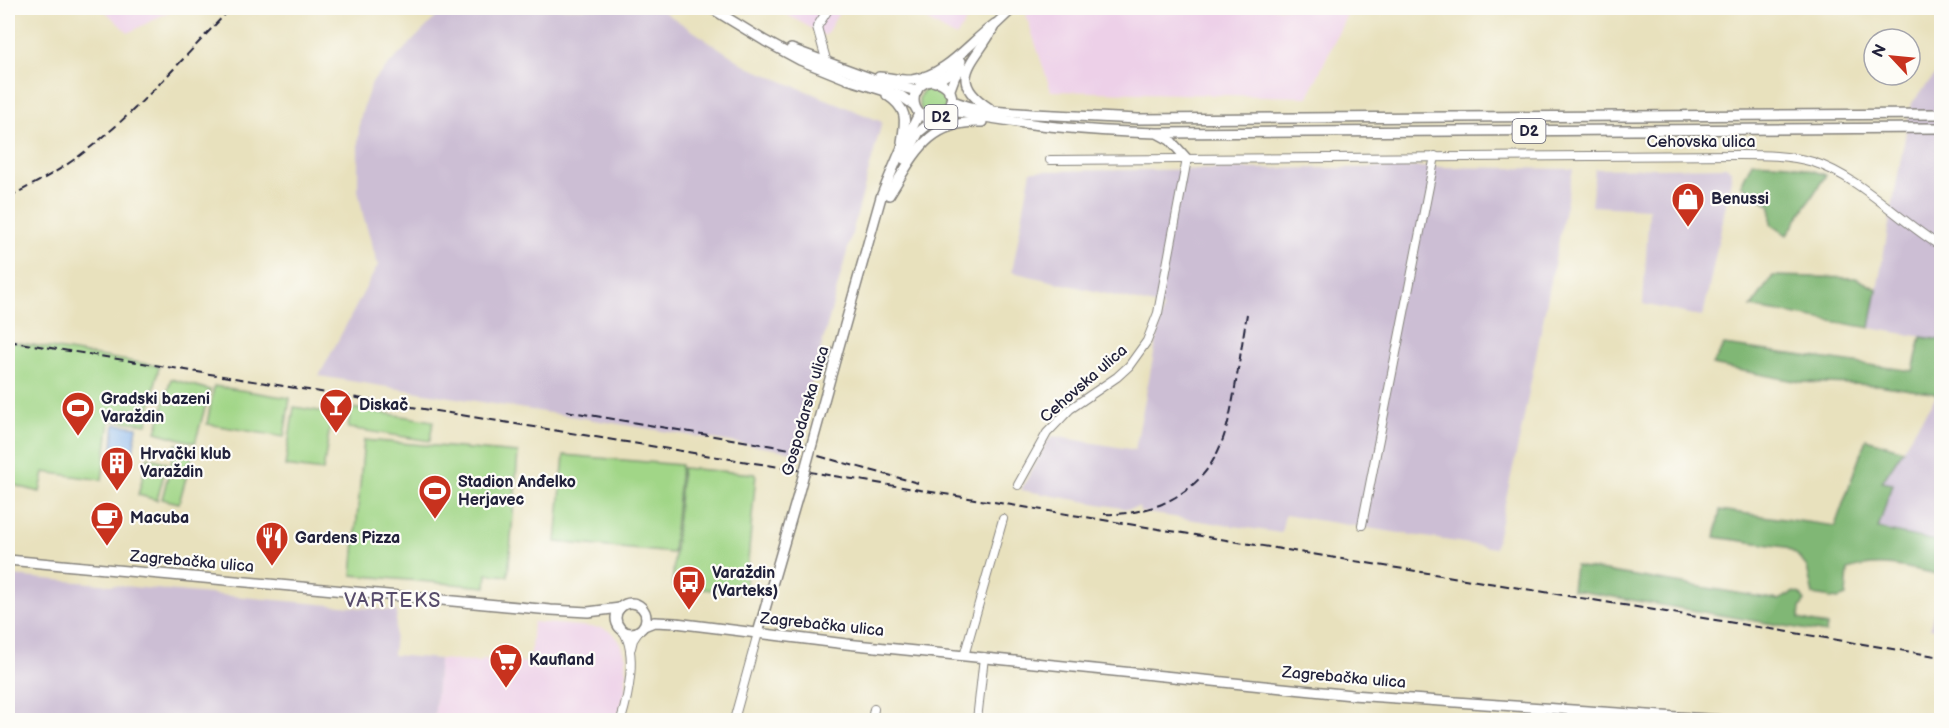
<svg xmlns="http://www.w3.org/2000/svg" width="1949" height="728" viewBox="0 0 1949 728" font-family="'Balsamiq Sans',sans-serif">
	<rect width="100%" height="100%" fill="#fdfcf7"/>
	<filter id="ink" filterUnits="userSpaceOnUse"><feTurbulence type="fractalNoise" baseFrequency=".0167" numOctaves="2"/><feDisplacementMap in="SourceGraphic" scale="12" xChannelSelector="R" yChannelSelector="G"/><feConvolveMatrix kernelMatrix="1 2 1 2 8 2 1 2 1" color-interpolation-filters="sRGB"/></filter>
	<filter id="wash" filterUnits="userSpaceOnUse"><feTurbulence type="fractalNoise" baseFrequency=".008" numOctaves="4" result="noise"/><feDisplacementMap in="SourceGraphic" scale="24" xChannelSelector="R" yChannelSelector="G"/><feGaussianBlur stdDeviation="1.35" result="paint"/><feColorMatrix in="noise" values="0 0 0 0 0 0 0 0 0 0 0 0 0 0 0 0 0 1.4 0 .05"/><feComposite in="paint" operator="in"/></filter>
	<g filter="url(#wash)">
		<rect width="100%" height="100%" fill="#e8e1bd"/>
		<g fill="#edd0e8">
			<path d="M102,8H176L128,33Z"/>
			<path d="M775,8H842L825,36Z"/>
			<path d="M906,8H975L956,37Z"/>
			<path d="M1034,8H1350L1308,97L1051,91L1026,15Z"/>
			<path d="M533,622L603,628L613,633L621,643L626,658V690L617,720H434L439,659L481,662L482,659L530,663Z"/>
		</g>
		<g fill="#ccbed4">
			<path d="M445,8H658L748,67L882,122L793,452L319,376L378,265L363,215L358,190V142L360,119L365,102L372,82Z"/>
			<path d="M1941,68V340L1870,328L1911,104Z"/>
			<path d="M1442,167L1573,169L1521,432L1495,548L1285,515L1281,533L1140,512L1139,507L1127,509L1021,490L1046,443L1053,436L1135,450L1163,307L1012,272L1031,171Z"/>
			<path d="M1726,167L1731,170L1732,174L1703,317L1643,304L1649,209L1591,206L1595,169Z"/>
			<path d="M1941,388V542L1878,529L1892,484L1882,482Z"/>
			<path d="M13,576L397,611L393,655L439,659L434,720H8V594H10Z"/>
			<path d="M1941,581V630L1930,628Z"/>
		</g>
		<g fill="#a1d687" stroke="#627c61" stroke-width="1.5">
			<circle cx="933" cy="101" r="14"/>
			<path d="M8,341L159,366L147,424L110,420L102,480L44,472L40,492L17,486L8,480Z"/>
			<path d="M171,379L210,390L195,443L156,432Z"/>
			<path d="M214,386L290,398L284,437L207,424Z"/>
			<path d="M294,407L332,413L323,471L285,466Z"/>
			<path d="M351,408L433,421L430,441L348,428Z"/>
			<path d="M364,440L518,453L508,576L487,574L486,587L352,575Z"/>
			<path d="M176,444L194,449L179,503L162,499Z"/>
			<path d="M564,455L681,465L673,553L556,542Z"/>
			<path d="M148,457L167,463L157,500L138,495Z"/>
			<path d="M682,468L756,474L745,593L672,586Z"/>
		</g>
		<g fill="#80b774" stroke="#516c58" stroke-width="1.5">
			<path d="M1752,162L1790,164L1826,175L1787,235L1771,224V206L1741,185Z"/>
			<path d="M1773,276L1856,278L1877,289L1870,328L1751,307Z"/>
			<path d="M1921,337L1941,340V388L1937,394L1878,385L1800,382L1712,365L1724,345L1913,371Z"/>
			<path d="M1866,439L1903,450L1882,482L1892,484L1878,529L1941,542V575C1908,568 1881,559 1848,570L1846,596L1838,599L1813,595L1807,567L1797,555L1785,547L1715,537L1720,510L1835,526Z"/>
			<path d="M1575,566L1779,600L1794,592L1800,594L1805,601L1800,608L1799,619L1827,626L1826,633L1572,590Z"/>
		</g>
		<path fill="#7fb0ea" stroke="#506992" stroke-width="1.5" d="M115,424L137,427L133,453L112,451Z"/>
	</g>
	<g filter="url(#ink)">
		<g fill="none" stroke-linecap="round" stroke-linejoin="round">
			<g stroke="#85827c" stroke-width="10">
				<g id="minor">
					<path d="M827,63L817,27L829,8"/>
					<path d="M1050,160L1739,155C1763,155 1789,155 1813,162C1860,177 1899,221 1942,247"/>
					<path d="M1018,485L1047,433L1070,409L1117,377L1129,366L1147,341L1158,313L1187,159"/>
					<path d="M1362,525L1435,156"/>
					<path d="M631,648L633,640L639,631"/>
					<path d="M964,656L1003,519"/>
					<path d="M621,720C628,697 638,653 623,631"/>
					<path d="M734,720L758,633"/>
					<path d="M872,720L874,709"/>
					<path d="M977,720L984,657"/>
				</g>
			</g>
			<g stroke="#85827c" stroke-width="12">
				<g id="major">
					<path d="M711,8L765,41L800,60L847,79L901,96L914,105"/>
					<path d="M993,27L1013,8"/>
					<path d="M791,49L878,81L917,91"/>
					<path d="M879,77C890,77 901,81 912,80C947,75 969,43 995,24"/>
					<circle cx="933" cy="100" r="19"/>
					<path d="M935,82L950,73L961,61"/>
					<path d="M949,92L955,76L962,67"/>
					<path d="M887,95C908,109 906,119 902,142"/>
					<path d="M951,100C977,112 1007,112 1034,114C1069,116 1103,117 1138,119L1942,114"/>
					<path d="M989,108C942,78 979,59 994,26"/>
					<path d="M948,110C1020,125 1083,131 1157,133L1942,128"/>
					<path d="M1159,134L1170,140L1187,159"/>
					<path d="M904,159L919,132L935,119"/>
					<path d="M889,195C914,156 927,120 982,122"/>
					<path d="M836,357L881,197L900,152L919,114"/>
					<path d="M8,560L551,610L588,612L620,608"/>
					<circle cx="631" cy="618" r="15"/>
					<path d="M644,626L654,622L676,623L846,644L1352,695L1722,720"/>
					<path d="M758,633L798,495"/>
				</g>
			</g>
			<use href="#minor" stroke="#fff" stroke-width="8"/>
			<use href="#major" stroke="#fff" stroke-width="9"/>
			<g stroke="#22223b" stroke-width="2" stroke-dasharray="9 4.5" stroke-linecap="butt">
				<path d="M8,197C35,184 63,169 87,150C140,109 185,56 231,8"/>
				<path d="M8,341L1942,657"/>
				<path d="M566,411L796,450L918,483"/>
				<path d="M1104,514C1124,515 1144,511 1162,504C1218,479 1227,436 1236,382C1240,359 1243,336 1247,314"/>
			</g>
			<g stroke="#85827c" stroke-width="12" stroke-linecap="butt">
				<path id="major-bridge" d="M798,495L836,357"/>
			</g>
			<use href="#major-bridge" stroke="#fff" stroke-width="9"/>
		</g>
	</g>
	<defs>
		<g id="shop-pin" transform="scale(1.725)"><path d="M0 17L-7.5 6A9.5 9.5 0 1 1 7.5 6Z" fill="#c8321e" stroke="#fdfcf7"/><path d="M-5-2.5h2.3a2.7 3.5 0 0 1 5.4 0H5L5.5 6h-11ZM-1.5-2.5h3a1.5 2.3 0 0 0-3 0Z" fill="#fff"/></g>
		<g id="bar-pin" transform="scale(1.725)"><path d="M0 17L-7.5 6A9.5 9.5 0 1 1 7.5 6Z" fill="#c8321e" stroke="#fdfcf7"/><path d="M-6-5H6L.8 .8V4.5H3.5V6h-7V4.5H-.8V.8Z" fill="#fff"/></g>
		<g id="stadium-pin" transform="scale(1.725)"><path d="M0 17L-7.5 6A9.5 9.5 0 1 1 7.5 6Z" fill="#c8321e" stroke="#fdfcf7"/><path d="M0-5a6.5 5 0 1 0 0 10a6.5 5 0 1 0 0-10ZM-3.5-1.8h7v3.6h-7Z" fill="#fff"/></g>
		<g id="building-pin" transform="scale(1.725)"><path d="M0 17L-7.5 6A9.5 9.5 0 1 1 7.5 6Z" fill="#c8321e" stroke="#fdfcf7"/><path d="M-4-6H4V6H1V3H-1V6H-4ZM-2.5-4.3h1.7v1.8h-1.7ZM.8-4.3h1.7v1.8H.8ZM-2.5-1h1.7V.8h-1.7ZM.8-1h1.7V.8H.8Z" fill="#fff"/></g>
		<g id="cafe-pin" transform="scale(1.725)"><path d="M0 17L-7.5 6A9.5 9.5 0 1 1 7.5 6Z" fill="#c8321e" stroke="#fdfcf7"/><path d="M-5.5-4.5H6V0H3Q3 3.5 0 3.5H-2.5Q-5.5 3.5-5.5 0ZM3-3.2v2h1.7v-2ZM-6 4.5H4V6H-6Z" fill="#fff"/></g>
		<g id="restaurant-pin" transform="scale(1.725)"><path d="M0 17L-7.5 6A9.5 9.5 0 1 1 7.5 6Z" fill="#c8321e" stroke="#fdfcf7"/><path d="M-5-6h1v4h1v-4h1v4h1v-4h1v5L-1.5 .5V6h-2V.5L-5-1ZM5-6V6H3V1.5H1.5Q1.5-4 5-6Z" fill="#fff"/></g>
		<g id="bus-pin" transform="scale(1.725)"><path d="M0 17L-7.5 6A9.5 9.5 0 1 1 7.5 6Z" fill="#c8321e" stroke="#fdfcf7"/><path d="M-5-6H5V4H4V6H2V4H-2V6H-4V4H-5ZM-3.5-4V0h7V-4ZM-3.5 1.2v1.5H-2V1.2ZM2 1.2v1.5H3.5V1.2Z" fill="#fff"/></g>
		<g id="supermarket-pin" transform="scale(1.725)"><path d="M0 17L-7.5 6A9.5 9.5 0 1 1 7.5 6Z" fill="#c8321e" stroke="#fdfcf7"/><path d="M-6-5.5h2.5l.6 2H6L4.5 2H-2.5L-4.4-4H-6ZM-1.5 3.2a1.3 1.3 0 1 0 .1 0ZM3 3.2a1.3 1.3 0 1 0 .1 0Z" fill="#fff"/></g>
	</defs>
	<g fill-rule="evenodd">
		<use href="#shop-pin" x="1688" y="199"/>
		<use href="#bar-pin" x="336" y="405"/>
		<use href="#stadium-pin" x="78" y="408"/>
		<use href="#building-pin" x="117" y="463"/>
		<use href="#stadium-pin" x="435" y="491"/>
		<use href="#cafe-pin" x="107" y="518"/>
		<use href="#restaurant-pin" x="272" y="538"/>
		<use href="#bus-pin" x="689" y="582"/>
		<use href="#supermarket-pin" x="506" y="660"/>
	</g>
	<g text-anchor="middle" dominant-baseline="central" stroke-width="4.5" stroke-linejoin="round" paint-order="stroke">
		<g fill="#fdfcf7" stroke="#646373" stroke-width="1.5">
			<rect x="924.5" y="105" width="33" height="24" rx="4.5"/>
			<rect x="1512.5" y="119" width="33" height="24" rx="4.5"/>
		</g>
		<g font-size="15" font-weight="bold" fill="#22223b">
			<text x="941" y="117">D2</text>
			<text x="1529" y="131">D2</text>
		</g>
		<g font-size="16" fill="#22223b" stroke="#fdfcf7">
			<text x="1701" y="142">Cehovska ulica</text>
			<text transform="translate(1084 384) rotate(-41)">Cehovska ulica</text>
			<text transform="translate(806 411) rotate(-74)">Gospodarska ulica</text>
			<text transform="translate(192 562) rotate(5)">Zagrebačka ulica</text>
			<text transform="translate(822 625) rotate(6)">Zagrebačka ulica</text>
			<text transform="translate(1344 678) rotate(5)">Zagrebačka ulica</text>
		</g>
		<g font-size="16" font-weight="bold" fill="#22223b" stroke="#fdfcf7" text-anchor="start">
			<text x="1711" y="199">Benussi</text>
			<text x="101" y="399">Gradski bazeni<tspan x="101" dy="18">Varaždin</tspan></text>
			<text x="359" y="405">Diskač</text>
			<text x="140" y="454">Hrvački klub<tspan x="140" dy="18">Varaždin</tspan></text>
			<text x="458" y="482">Stadion Anđelko<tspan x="458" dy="18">Herjavec</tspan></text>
			<text x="130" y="518">Macuba</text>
			<text x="295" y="538">Gardens Pizza</text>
			<text x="712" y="573">Varaždin<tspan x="712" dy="18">(Varteks)</tspan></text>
			<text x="529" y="660">Kaufland</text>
		</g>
		<g font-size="20" letter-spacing="1.5" fill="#584d6c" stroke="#fdfcf7">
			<text x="393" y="601">VARTEKS</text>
		</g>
	</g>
	<rect width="1949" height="728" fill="none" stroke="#fdfcf7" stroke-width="30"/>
	<g transform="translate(1892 57) rotate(296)"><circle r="28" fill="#fdfcf7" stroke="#a5a5ac" stroke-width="1.5"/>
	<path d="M0-4.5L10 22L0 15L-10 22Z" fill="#c8321e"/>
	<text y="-9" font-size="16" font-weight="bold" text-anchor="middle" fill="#22223b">N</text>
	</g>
</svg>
